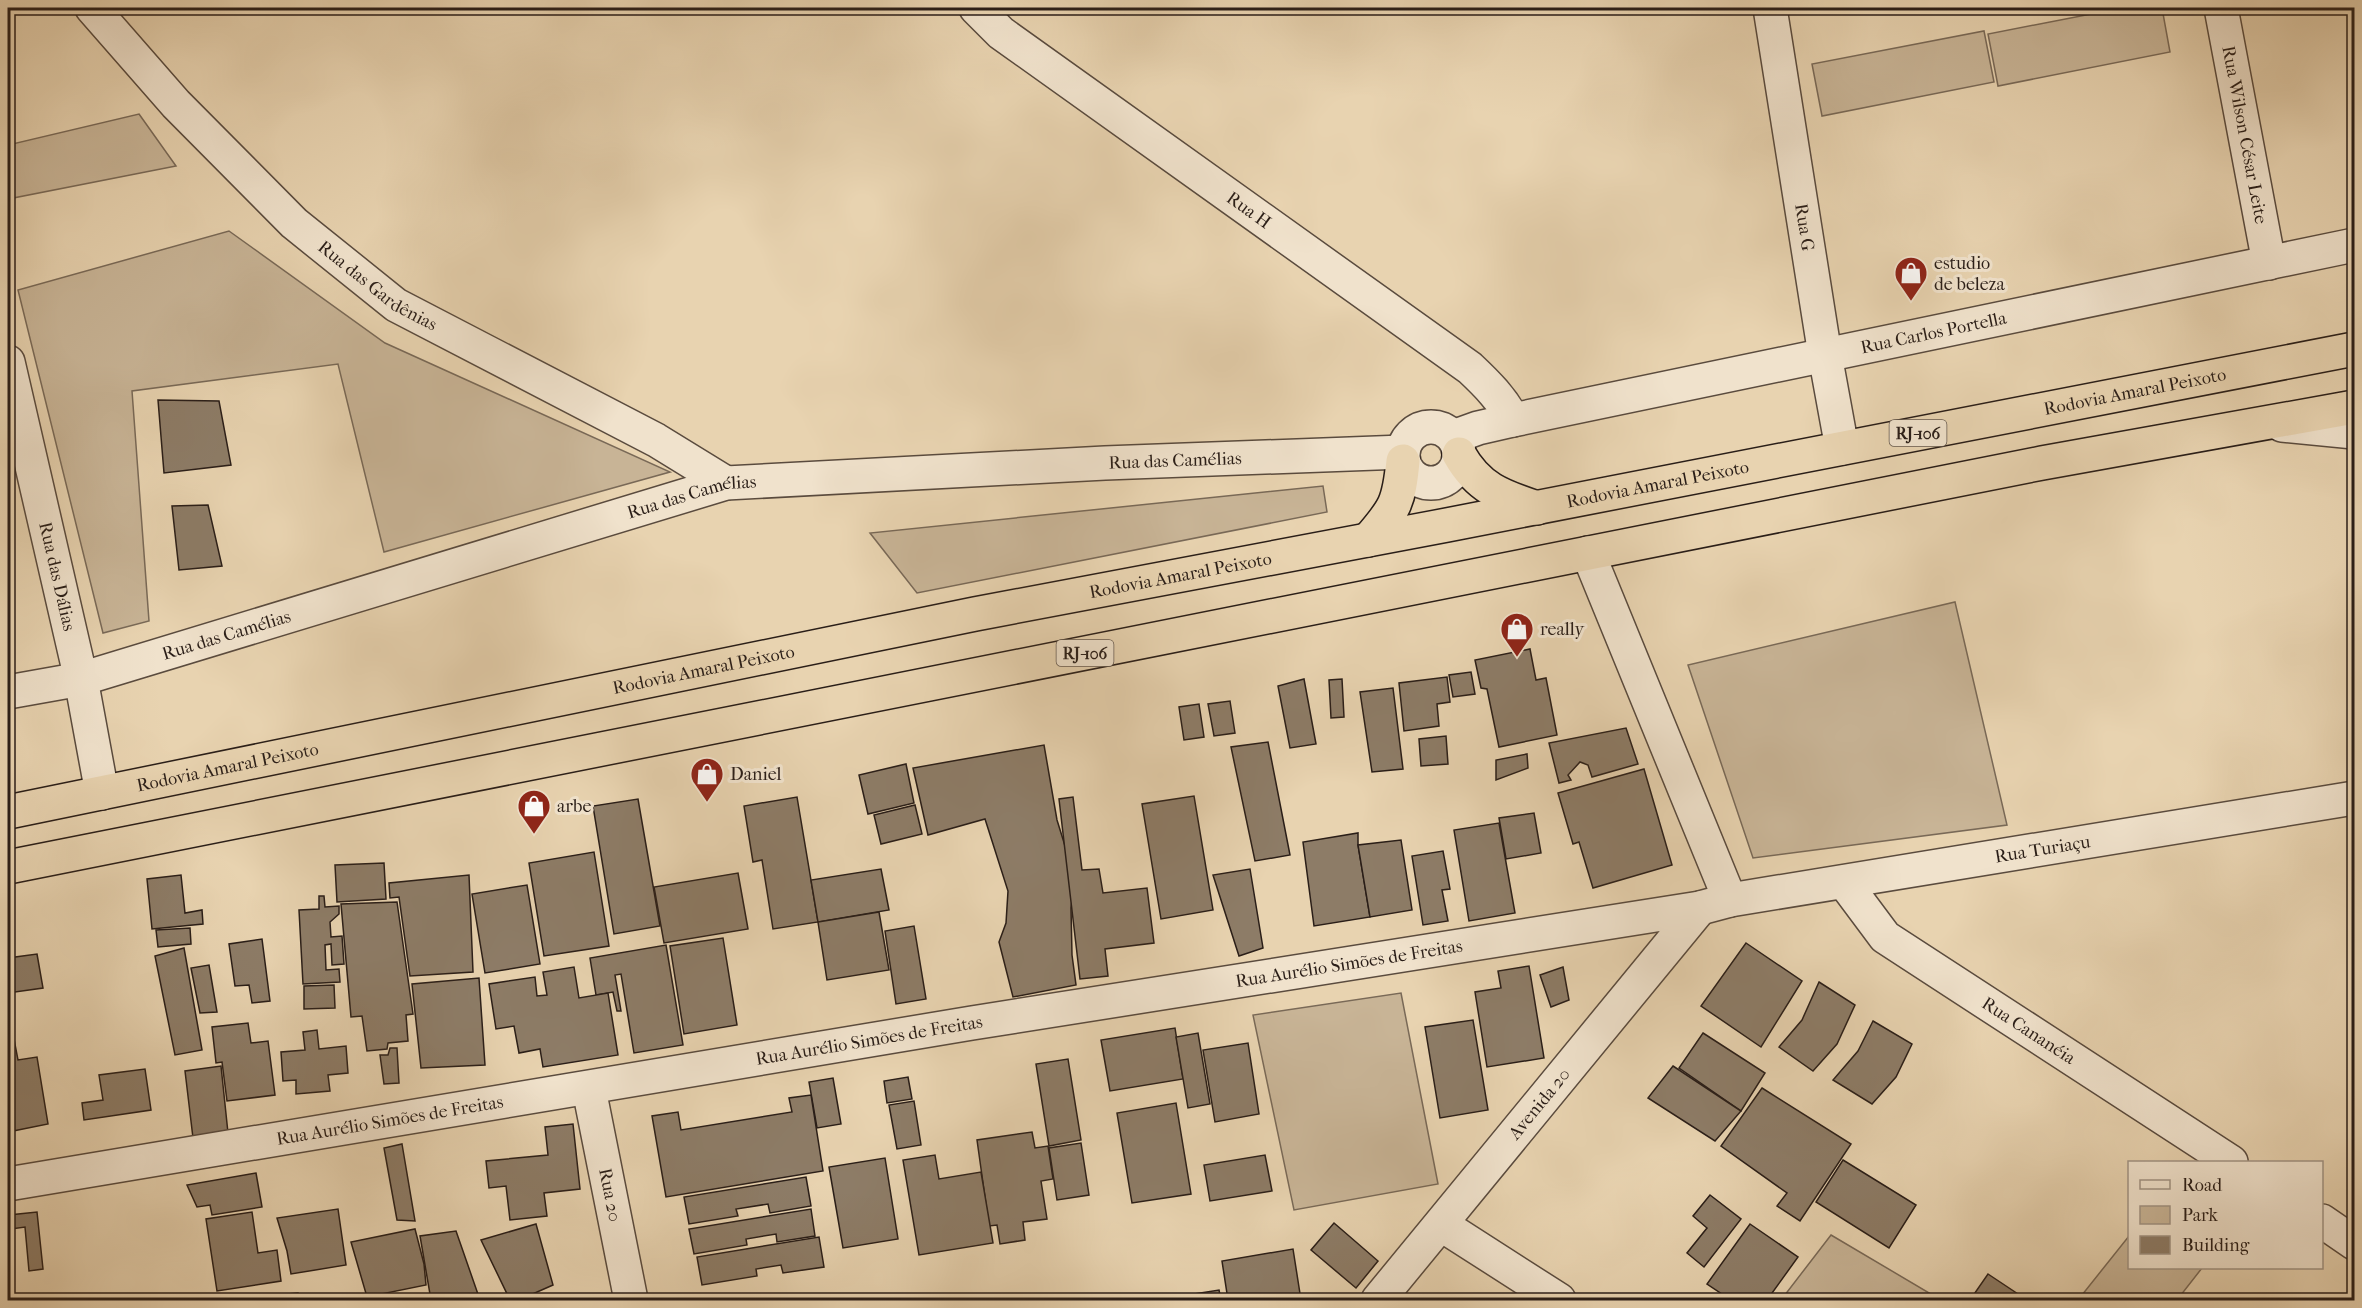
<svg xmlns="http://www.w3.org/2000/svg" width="2362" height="1308" viewBox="0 0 2362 1308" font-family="'IM FELL French Canon',serif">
	<rect width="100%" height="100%" fill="#e8d3b0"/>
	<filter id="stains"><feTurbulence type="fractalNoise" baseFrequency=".00333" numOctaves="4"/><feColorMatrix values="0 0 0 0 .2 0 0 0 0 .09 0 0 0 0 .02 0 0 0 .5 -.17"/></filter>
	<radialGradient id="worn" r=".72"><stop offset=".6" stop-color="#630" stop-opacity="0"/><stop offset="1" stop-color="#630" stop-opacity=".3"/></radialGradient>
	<g fill="#c8b496" stroke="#796957" stroke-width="1.5">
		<path d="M2122,8H2162L2170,52L1998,86L1988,34Z"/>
		<path d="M1984,31L1994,82L1822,116L1812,64Z"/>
		<path d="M139,114L176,166L8,199V145Z"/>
		<path d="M229,231L385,343L670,472L384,552L338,364L132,391L149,621L103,633L18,290Z"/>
		<path d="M1323,486L1327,512L917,593L870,533Z"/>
		<path d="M1955,602L2007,825L1753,858L1688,665Z"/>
		<path d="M1401,993L1438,1184L1294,1210L1253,1015Z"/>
		<path d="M1831,1235L1941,1300H1781Z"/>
		<path d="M2129,1236L2130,1268H2202L2177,1300H2078Z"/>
	</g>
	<g fill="#8d7c67" stroke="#2a1e18" stroke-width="1.5">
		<path d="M158,400L219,401L231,465L164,473Z"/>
		<path d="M208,505L222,566L179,570L172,506Z"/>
		<path d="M1530,649L1536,680L1546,678L1557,735L1499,747L1487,689L1481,688L1475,660Z"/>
		<path d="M1471,672L1475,694L1453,697L1449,675Z"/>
		<path d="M1447,677L1450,702L1437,704L1439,726L1404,731L1399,683Z"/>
		<path d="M1304,679L1316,744L1290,748L1278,686Z"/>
		<path d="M1342,679L1344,717L1331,718L1329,680Z"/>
		<path d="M1393,688L1403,769L1372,772L1360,692Z"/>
		<path d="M1230,701L1235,733L1214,736L1208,704Z"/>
		<path d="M1199,704L1204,737L1184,740L1179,707Z"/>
		<path d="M1626,728L1638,764L1592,777L1588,765L1580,762L1568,775L1571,780L1559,783L1549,743Z"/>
		<path d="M1446,736L1448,764L1421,766L1419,739Z"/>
		<path d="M1268,742L1290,855L1255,861L1231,747Z"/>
		<path d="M1044,745L1057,820L1075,878L1071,908L1072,955L1076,985L1013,997L999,942L1006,923L1008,891L985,819L928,835L913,768Z"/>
		<path d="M1527,754L1528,768L1496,780V760Z"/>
		<path d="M906,764L914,803L868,814L859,775Z"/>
		<path d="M1644,769L1672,865L1593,888L1579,842L1573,844L1558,793Z"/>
		<path d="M1194,796L1213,910L1161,919L1142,804Z"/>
		<path d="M797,797L818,922L773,929L762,860L753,862L744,806Z"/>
		<path d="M1073,797L1082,870L1099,869L1103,893L1147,888L1154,943L1105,949L1108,976L1080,979L1059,799Z"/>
		<path d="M638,799L660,926L614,934L593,806Z"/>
		<path d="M915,805L922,834L881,844L874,815Z"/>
		<path d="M1534,813L1541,853L1506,859L1499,818Z"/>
		<path d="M1499,823L1515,913L1469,921L1454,830Z"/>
		<path d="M1358,833V845L1370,917L1314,926L1303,842Z"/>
		<path d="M1401,840L1412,910L1370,917L1358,845Z"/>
		<path d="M1443,851L1450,889L1442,890L1448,921L1423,925L1412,856Z"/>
		<path d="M594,852L609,946L544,956L529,863Z"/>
		<path d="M384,863L386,899L337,902L335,865Z"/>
		<path d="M881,869L889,910L818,922L811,880Z"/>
		<path d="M1250,869L1263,948L1239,956L1213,875Z"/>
		<path d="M738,873L748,929L664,943L654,887Z"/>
		<path d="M181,875L185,913L202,910L203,924L152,929L147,879Z"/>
		<path d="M469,875L473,972L410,976L399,897L390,898L389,883Z"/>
		<path d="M527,885L540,964L485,973L472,894Z"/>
		<path d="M319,896H324L325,907L339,906V914L330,922L331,937L342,936L344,964L332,965L331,944L325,945L326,970L339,969L340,982L303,984L299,910L319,909Z"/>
		<path d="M397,902L413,1014L406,1015L408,1041L388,1043L387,1049L367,1051L362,1016L351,1017L341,904Z"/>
		<path d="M879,912L889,970L827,980L818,922Z"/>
		<path d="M914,926L926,999L896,1004L885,931Z"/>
		<path d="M190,928L191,944L158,947L156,930Z"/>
		<path d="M723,938L737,1025L684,1034L670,946Z"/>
		<path d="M262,939L270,1001L252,1003L249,985L235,986L229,944Z"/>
		<path d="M1746,943L1802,981L1761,1047L1701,1006Z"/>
		<path d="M666,945L683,1045L634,1053L621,974L615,975L621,1011H617L613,992L596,995L590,958Z"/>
		<path d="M184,948L202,1050L175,1055L155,956Z"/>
		<path d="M37,954L43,988L8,993V958Z"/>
		<path d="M209,965L217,1012L200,1013L191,968Z"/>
		<path d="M1529,966L1544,1058L1487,1067L1475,992L1501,988L1498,971Z"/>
		<path d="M574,967L579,998L608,993L618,1055L543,1067L540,1049L519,1053L514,1026L496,1029L489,984L535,977L537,996L547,995L543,972Z"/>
		<path d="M1563,967L1569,1000L1551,1007L1540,975Z"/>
		<path d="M479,978L485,1065L421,1068L412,984Z"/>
		<path d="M1819,982L1855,1005L1837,1044L1813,1071L1779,1047L1802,1020Z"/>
		<path d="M334,985L335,1008L304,1009V986Z"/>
		<path d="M8,1008L18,1060L37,1057L48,1124L8,1132Z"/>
		<path d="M1473,1020L1488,1110L1440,1118L1425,1027Z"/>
		<path d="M1873,1021L1912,1044L1896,1077L1872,1104L1833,1080L1858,1051Z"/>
		<path d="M248,1023L251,1043L268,1041L275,1095L227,1101L222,1062L216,1063L212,1027Z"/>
		<path d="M1175,1028L1183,1079L1110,1091L1101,1040Z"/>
		<path d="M317,1030L319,1049L346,1046L348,1073L328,1075L330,1091L296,1094V1080L283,1081L281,1052L305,1050L303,1032Z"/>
		<path d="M1198,1033L1210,1104L1188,1108L1176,1037Z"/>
		<path d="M1703,1033L1765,1073L1741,1111L1679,1068Z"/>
		<path d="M1248,1043L1259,1114L1215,1122L1203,1050Z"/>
		<path d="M390,1048H397L399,1083L384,1084L380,1055H388Z"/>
		<path d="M1068,1059L1081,1140L1049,1146L1036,1064Z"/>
		<path d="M221,1066L228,1133L193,1138L185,1071Z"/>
		<path d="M1673,1066L1741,1111L1715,1141L1648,1098Z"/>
		<path d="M145,1069L151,1110L84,1120L82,1103L103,1100L99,1075Z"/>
		<path d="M908,1077L912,1099L887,1103L884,1081Z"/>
		<path d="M833,1078L841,1124L817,1128L809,1082Z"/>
		<path d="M1762,1088L1851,1144L1800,1221L1777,1206L1787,1193L1721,1146Z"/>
		<path d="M811,1095L823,1171L666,1197L652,1116L678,1112L681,1130L792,1112L789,1098Z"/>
		<path d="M914,1101L921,1145L897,1149L889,1105Z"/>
		<path d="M1176,1103L1191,1194L1132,1203L1117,1113Z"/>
		<path d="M573,1124L580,1189L544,1193L547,1216L510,1220L506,1186L489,1188L486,1161L548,1155L545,1127Z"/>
		<path d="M1032,1132L1035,1148L1048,1146L1053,1179L1041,1181L1047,1219L1023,1222L1025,1240L1000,1244L997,1225L989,1226L977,1140Z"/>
		<path d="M1081,1143L1089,1195L1057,1200L1049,1148Z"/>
		<path d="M402,1144L415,1221L397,1220L384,1148Z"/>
		<path d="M935,1155L939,1179L981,1172L993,1243L919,1255L903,1160Z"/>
		<path d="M1265,1155L1272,1191L1210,1201L1204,1165Z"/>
		<path d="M885,1158L898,1239L843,1248L829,1167Z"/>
		<path d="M1843,1160L1916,1205L1889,1248L1816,1202Z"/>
		<path d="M256,1173L262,1207L212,1215L210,1205L197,1207L187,1185Z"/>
		<path d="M806,1177L811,1206L770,1213L768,1204L736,1209L738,1216L689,1224L684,1197Z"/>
		<path d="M1710,1195L1741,1219L1704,1267L1687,1253L1707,1228L1693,1216Z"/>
		<path d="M338,1209L346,1265L291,1274L287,1251L277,1218Z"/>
		<path d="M811,1209L815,1236L777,1242L776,1234L746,1239L747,1245L694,1254L689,1229Z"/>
		<path d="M37,1212L43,1269L29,1271L25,1227L11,1229L9,1215Z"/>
		<path d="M252,1212L258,1253L277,1250L281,1281L217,1291L206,1219Z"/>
		<path d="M1334,1223L1378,1261L1356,1288L1311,1250Z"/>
		<path d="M536,1224L553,1285L519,1300H510L481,1240Z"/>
		<path d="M1750,1224L1798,1257L1767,1300H1731L1707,1284Z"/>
		<path d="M415,1229L424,1264L426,1285L367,1297L351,1242Z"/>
		<path d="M456,1231L480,1300H431L420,1236Z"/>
		<path d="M819,1237L824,1267L783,1273L781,1265L756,1269L757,1276L702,1285L697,1257Z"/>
		<path d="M1293,1249L1301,1300H1228L1222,1261Z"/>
		<path d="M1988,1274L2027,1300H1970Z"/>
		<path d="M1219,1290L1221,1300H1169V1298Z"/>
		<path d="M298,1293L300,1300H276L275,1295Z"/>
	</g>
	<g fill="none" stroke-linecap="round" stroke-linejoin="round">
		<g stroke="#5a4b3e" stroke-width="36">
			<g id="minor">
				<path id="s1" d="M92,8L176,104L294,223L396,305L656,440L726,483"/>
				<path id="s2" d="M976,8L1001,33L1470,368C1487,384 1502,399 1513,420"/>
				<path id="s3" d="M1770,8L1825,355L1842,448"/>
				<path id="s4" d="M8,362L81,679L102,793"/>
				<circle cx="1431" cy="455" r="28"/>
				<path id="s5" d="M1453,437L1478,428L1513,420L2354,245"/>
				<path d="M1588,553L1730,900"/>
				<path id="s6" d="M8,692L81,679L726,483L1105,463L1403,452"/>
				<path id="s7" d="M1844,882L1885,937L2231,1162"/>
				<path id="s8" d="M589,1089L631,1300"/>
				<path id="s9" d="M8,1184L972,1023L1700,908L1730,900L2354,798"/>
				<path d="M2322,1221L2354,1243"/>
				<path d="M1442,1225L1559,1300"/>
				<path id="s10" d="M1378,1300L1700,908"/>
			</g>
		</g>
		<g stroke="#5a4b3e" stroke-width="36">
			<g id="tertiary">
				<path id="s11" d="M2221,8L2269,263"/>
				<path d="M2282,425L2354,432"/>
			</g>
		</g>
		<g stroke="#2a1e18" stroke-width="36">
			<g id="trunk">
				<path d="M1459,454C1478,488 1501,496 1537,508"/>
				<path d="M1368,540C1395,509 1399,503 1403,461"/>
				<path id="s12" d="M8,812L975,614L1447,525L2354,349"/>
				<path d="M8,867L2042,463L2354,407"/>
			</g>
		</g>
		<use href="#minor" stroke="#f0e2cc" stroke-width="33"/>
		<use href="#tertiary" stroke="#f0e2cc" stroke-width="33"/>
		<use href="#trunk" stroke="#e8d3b0" stroke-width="33"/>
	</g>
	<defs>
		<g id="shop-pin" transform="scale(1.725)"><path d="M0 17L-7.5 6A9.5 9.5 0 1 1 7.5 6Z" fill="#8f2418" stroke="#f0e2cc"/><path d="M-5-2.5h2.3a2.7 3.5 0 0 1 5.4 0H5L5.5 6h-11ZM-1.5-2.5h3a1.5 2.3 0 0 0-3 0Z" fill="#fff"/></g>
	</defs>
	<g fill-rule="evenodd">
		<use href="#shop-pin" x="1911" y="273"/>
		<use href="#shop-pin" x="1517" y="629"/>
		<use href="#shop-pin" x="707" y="774"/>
		<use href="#shop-pin" x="534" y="806"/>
	</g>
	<g text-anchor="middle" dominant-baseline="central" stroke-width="6" stroke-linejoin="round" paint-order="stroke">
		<g fill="#f0e2cc" stroke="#65594e" stroke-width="1.5">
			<rect x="1889.5" y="420" width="57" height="26" rx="4.5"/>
			<rect x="1056.5" y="640" width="57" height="26" rx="4.5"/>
		</g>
		<g font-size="16" font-weight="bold" fill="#2a1e18">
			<text x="1918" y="433">RJ-106</text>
			<text x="1085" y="653">RJ-106</text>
		</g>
		<g font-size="18" fill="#2a1e18" stroke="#f0e2cc">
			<text stroke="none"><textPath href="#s11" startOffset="129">Rua Wilson César Leite</textPath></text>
			<text stroke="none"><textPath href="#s2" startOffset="340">Rua H</textPath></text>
			<text stroke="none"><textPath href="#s3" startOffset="222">Rua G</textPath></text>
			<text stroke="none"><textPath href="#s1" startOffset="400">Rua das Gardênias</textPath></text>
			<text stroke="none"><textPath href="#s5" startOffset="492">Rua Carlos Portella</textPath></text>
			<text stroke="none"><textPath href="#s12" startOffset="2168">Rodovia Amaral Peixoto</textPath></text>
			<text stroke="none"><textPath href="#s6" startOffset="1198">Rua das Camélias</textPath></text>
			<text stroke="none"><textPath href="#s12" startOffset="1682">Rodovia Amaral Peixoto</textPath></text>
			<text stroke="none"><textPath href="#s6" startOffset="712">Rua das Camélias</textPath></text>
			<text stroke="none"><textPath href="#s12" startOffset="1196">Rodovia Amaral Peixoto</textPath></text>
			<text stroke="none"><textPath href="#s4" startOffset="220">Rua das Dálias</textPath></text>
			<text stroke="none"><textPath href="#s6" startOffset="226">Rua das Camélias</textPath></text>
			<text stroke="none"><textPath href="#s12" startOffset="710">Rodovia Amaral Peixoto</textPath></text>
			<text stroke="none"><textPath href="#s12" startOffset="224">Rodovia Amaral Peixoto</textPath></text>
			<text stroke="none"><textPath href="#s9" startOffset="2062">Rua Turiaçu</textPath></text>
			<text stroke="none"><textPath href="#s9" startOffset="1359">Rua Aurélio Simões de Freitas</textPath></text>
			<text stroke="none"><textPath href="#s7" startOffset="240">Rua Cananéia</textPath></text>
			<text stroke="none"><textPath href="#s9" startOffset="873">Rua Aurélio Simões de Freitas</textPath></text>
			<text stroke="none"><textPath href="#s10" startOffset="254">Avenida 20</textPath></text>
			<text stroke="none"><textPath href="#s9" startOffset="387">Rua Aurélio Simões de Freitas</textPath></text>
			<text stroke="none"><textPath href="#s8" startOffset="108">Rua 20</textPath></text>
		</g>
		<g font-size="18" fill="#2a1e18" stroke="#f0e2cc" text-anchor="start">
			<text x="1934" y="263">estudio<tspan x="1934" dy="21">de beleza</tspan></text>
			<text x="1540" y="629">really</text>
			<text x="730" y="774">Daniel</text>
			<text x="557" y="806">arbe</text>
		</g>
	</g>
	<rect width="2362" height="1308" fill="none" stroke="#e8d3b0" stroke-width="30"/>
	<rect x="9" y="9" width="2344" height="1290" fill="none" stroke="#2a1e18" stroke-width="3"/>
	<rect x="15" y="15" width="2332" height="1278" fill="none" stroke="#2a1e18" stroke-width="1.5"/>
	<rect x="2128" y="1161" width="195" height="108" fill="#f0e2cc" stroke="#a19484" stroke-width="1.5"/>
	<rect x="2140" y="1180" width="30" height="9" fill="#f0e2cc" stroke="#a19484" stroke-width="1.5"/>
	<text x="2182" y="1191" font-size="18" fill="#2a1e18">Road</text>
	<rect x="2140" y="1206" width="30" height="18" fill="#c8b496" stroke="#a19484" stroke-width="1.5"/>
	<text x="2182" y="1221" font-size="18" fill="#2a1e18">Park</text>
	<rect x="2140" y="1236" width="30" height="18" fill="#8d7c67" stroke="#a19484" stroke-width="1.5"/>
	<text x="2182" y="1251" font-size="18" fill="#2a1e18">Building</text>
	<rect width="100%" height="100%" filter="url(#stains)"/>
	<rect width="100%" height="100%" fill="url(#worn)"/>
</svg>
